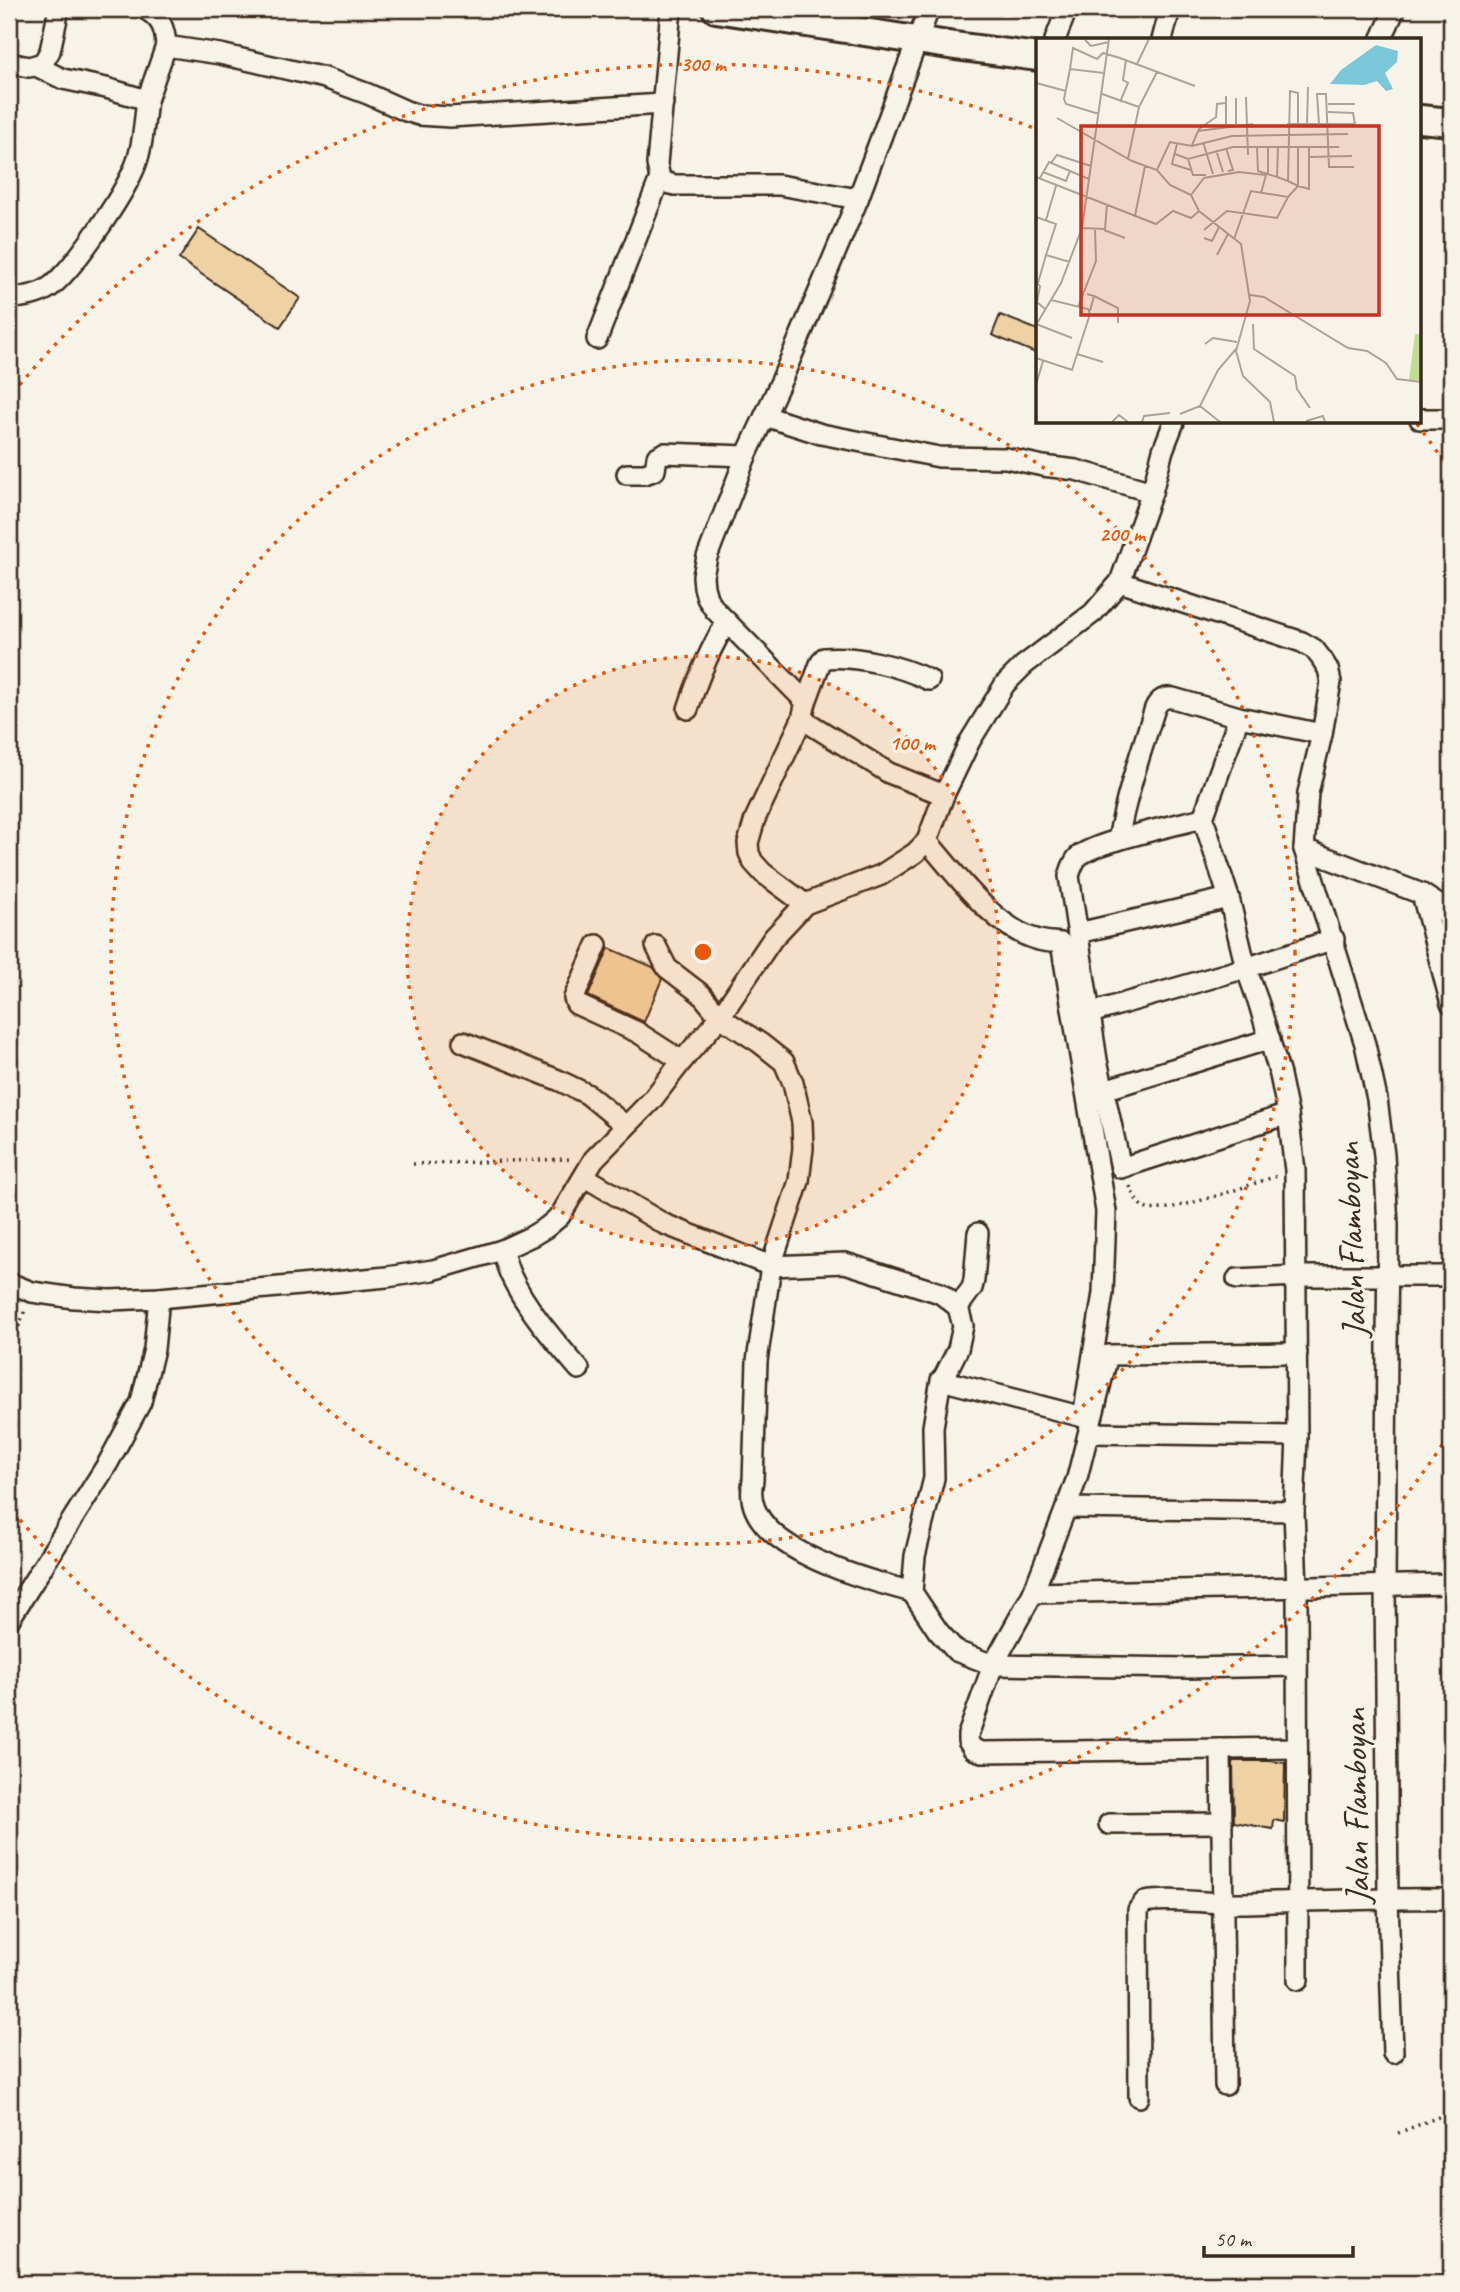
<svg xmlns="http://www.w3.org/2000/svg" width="1460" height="2292" viewBox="0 0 1460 2292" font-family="Caveat,sans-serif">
	<rect width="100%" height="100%" fill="#f7f3e8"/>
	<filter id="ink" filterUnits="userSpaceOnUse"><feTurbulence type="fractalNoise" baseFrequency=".0143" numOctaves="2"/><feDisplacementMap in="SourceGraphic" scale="14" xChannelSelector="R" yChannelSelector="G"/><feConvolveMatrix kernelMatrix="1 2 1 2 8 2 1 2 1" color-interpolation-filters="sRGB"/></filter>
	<g filter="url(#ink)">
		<g fill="#efd2a3" stroke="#3b2a1e" stroke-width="2">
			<path d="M199,229L300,298L280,327L179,259Z"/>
			<path d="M1000,315L1038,330V354L992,335Z"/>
			<path d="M609,948L653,967L662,979L644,1022L588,996Z"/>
			<path d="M1235,1761H1269L1285,1763L1284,1822L1274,1820L1273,1829L1234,1822L1233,1762Z"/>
		</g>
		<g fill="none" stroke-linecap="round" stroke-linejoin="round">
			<g stroke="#3b2a1e" stroke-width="24">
				<g id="street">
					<path d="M145,9C161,18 165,28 166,46L220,54L325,78L368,94L406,111L419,115L450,117L663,104"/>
					<path d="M671,9L657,164L660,178L663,182L675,185H779L858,199"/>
					<path d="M1055,40L1067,9"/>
					<path d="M1162,40L1170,9"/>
					<path d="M1381,40L1395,9"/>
					<path d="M9,63L29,67L43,63L50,51L59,9"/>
					<path d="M36,66L63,79L106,88L147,100L166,46"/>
					<path d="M9,298C22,298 39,295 50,287C74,269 122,197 134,169C143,149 144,122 147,100"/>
					<path d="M597,339L660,178"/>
					<path d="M765,416L821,434L939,457L1006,458L1043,466L1076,470L1152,492"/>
					<path d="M1420,419H1451"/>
					<path d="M627,474H645L655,470L657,457L664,453L746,456"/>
					<path d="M1120,582L1302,642L1314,649L1321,658L1328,669L1331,682L1322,734L1308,793L1304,849L1365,1044L1377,1099L1384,1155L1388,1225L1385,1586L1388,1898L1393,2053"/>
					<path d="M806,702L820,664L824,658C855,655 901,666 929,680"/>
					<path d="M688,709C698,678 709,649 727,622"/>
					<path d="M1239,717L1203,818L1229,898L1246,968L1259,1004L1280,1075L1288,1114L1295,1170L1297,1436L1294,1511L1297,1588L1298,1980"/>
					<path d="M802,719L889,773L944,795"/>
					<path d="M1203,818C1180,824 1091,843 1078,857C1073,862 1071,870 1069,876L1097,1060L1121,1168L1288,1114"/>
					<path d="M1118,840C1126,795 1141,752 1155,708C1159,700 1164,697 1173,698L1239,717L1322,734"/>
					<path d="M927,841C956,874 994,929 1039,940C1046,942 1054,942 1061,943L1106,1211L1103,1293L1083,1417L941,1380"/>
					<path d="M1304,849L1422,894L1436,903L1451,918"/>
					<path d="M1422,894L1451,1004"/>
					<path d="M805,904L763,873L753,862L749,853L748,843L755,819L802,719L806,702L715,610L707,598L704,587L703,576L707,557L746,456L782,379L858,199L929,9"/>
					<path d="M1078,933L1229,898"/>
					<path d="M597,945L574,998L576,1004L637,1032L682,1061"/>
					<path d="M656,946L667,968L701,994L720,1017L760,1043L784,1062L793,1083L802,1122L803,1148L799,1181L771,1266L757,1361L753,1481C737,1547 865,1579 912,1592"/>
					<path d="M1090,1013L1246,968L1334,939"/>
					<path d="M463,1042L558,1080L587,1094L625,1125"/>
					<path d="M1104,1090L1270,1039"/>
					<path d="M585,1177L664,1224L771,1266L845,1263L940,1293L958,1307L963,1326L958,1349L940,1385L933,1427L934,1478L915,1556L912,1592L938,1631L956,1651L993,1665L968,1735V1741L973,1749L982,1752L1297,1748"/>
					<path d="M502,1250C505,1258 507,1268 511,1276C527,1310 555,1341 579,1369"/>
					<path d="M1237,1279L1296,1276H1451"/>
					<path d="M9,1283L32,1292L74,1298L110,1300L159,1298L387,1277L433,1270L502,1250L532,1236L547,1227L560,1216L594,1159L652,1100L682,1061L720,1017L773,938L805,904L881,875L915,853L927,841L944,795L970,741L1005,684L1024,665L1093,613L1120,582L1152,492L1163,450L1174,422"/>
					<path d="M958,1307L972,1288L974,1280L978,1233"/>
					<path d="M1089,1433L1297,1436"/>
					<path d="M1066,1508L1033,1593L1451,1584"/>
					<path d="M1294,1511L1066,1508L1077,1478L1108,1355L1297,1353"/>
					<path d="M1033,1593L993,1665L1187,1668L1297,1666"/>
					<path d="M9,1620L108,1463L141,1402L154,1349L159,1298"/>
					<path d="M1221,1749L1225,2085"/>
					<path d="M1109,1824L1222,1823"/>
					<path d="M1139,2097L1138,1910L1144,1902C1173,1897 1206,1904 1236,1903C1308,1902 1379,1897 1451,1899"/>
				</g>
			</g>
			<g stroke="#3b2a1e" stroke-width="32">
				<g id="secondary">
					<path d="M716,9L955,46L1038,57"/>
					<path d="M1420,119L1451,122"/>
				</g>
			</g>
			<g stroke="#3b2a1e" stroke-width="3.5" stroke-dasharray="2 5" stroke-linecap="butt">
				<path d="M413,1164L571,1159"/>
				<path d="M1130,1186C1133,1194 1137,1204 1145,1208C1162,1217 1255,1183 1277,1176"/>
				<path d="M9,1353L25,1310"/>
				<path d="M1398,2133L1451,2112"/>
			</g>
			<use href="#street" stroke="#f7f3e8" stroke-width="19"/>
			<use href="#secondary" stroke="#f7f3e8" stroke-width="26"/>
		</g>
	</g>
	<circle cx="703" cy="952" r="296" fill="#e8590c" fill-opacity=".12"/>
	<g fill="none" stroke="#e8590c" stroke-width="3.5" stroke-dasharray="3.5 7">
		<circle cx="703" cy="952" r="296"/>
		<circle cx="703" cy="952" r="592"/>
		<path d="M1448 1436A888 888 0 0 1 13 1511M13 393A888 888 0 0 1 1036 129M1417 424A888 888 0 0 1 1448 468"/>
	</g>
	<g text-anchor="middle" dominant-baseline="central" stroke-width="6" stroke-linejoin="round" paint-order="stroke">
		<g font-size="35" fill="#3b2a1e" stroke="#f7f3e8">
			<text transform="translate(1351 1240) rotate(-92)">Jalan Flamboyan</text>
			<text transform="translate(1356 1806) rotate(-91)">Jalan Flamboyan</text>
		</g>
	</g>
	<g transform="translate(1036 38)">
		<rect width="385" height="385" fill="#f7f3e8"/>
		<path d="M379,296H385V343L373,342Z" fill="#c1dc94"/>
		<path d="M340,7L362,13L361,24L349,35L357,51L350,53L341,43L328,47L294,46L305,32Z" fill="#7ac7d9"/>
		<path fill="none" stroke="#aca397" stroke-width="2" d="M49,2L55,8L73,4M101,26L113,1M34,31L37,10L61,21L67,15L84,20L159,48M0,45L30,53M66,56L103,69M210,59L212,117M84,64L92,45L87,42L90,22M292,66H319M63,76L30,66L28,61L34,31L68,35M21,80L96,123L121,132L134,147L155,157L163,173L205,206L214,263L200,313L207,338L234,364L238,384M180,80L181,66L190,65M190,86V58M200,86V60M251,86H319L317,75L292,74M271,86L272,49M283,86L281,56H290L293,129H318M162,93L217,86M167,104L177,136M141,106L136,126L155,132M156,107L163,91L180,79M221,109L222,133L241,139L242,109M190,110L197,132L192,133M180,112L187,134M139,116L152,121L197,109H303M273,119L316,118M92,121L103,69L121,34M152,121L157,137H170M15,125L21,117L55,128M121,132L134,104L156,108L196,98L312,96M7,134L30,143L34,133M232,136V109M0,139L120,186L137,173L155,180L163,173M241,139L252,143L254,53L262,55V86M4,140L13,124L53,141M252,143L262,148V109M155,157L168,140L203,134L230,137L225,155M99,178L109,128M0,179L20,186L10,217M10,182L20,148M46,190L69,191L71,166M68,192L89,200M168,192L191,173L241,180L252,159M168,200L176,203L183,189M198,201L215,153L252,159L262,148L273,151V109M181,217L192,196M1,245L4,248L1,264L9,271M2,245L10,217L34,224M51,256L58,258L54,273M214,257L228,259L312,310L331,313L350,325L361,341L385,344M58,258L82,270V285M42,269L60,223L59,191M0,286L36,300M217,286L218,311L259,338L261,351L274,370M0,287L25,245L46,190L73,1M169,306L177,300L201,304M41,316L67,324M0,320L36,332L54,276L52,271L15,262M0,347L7,323M164,368L184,384M144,376L164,368L182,332L200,311M270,383L287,378L289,384M76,384L83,377L92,384M106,384L108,378L134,375"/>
		<path fill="#c8321e" fill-opacity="0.15" stroke="#c8321e" stroke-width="3.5" d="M45,88H343V277H45Z"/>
		<rect width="385" height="385" fill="none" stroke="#3b2a1e" stroke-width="3.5"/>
	</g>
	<circle cx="703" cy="952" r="10" fill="#e8590c" stroke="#f7f3e8" stroke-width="3.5"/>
	<g font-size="21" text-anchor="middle" font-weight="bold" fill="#e8590c" stroke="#f7f3e8" stroke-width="6" stroke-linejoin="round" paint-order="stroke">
		<text x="703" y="71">300 m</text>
		<text x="1122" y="541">200 m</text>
		<text x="912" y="750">100 m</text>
	</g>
	<rect width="1460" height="2292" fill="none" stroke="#f7f3e8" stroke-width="35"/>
	<rect x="18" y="18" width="1425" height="2257" fill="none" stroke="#3b2a1e" stroke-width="2.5" filter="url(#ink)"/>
	<path d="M1204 2246v10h149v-10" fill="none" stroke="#3b2a1e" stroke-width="3.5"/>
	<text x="1215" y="2246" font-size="21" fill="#3b2a1e" stroke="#f7f3e8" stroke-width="5" paint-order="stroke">50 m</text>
</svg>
